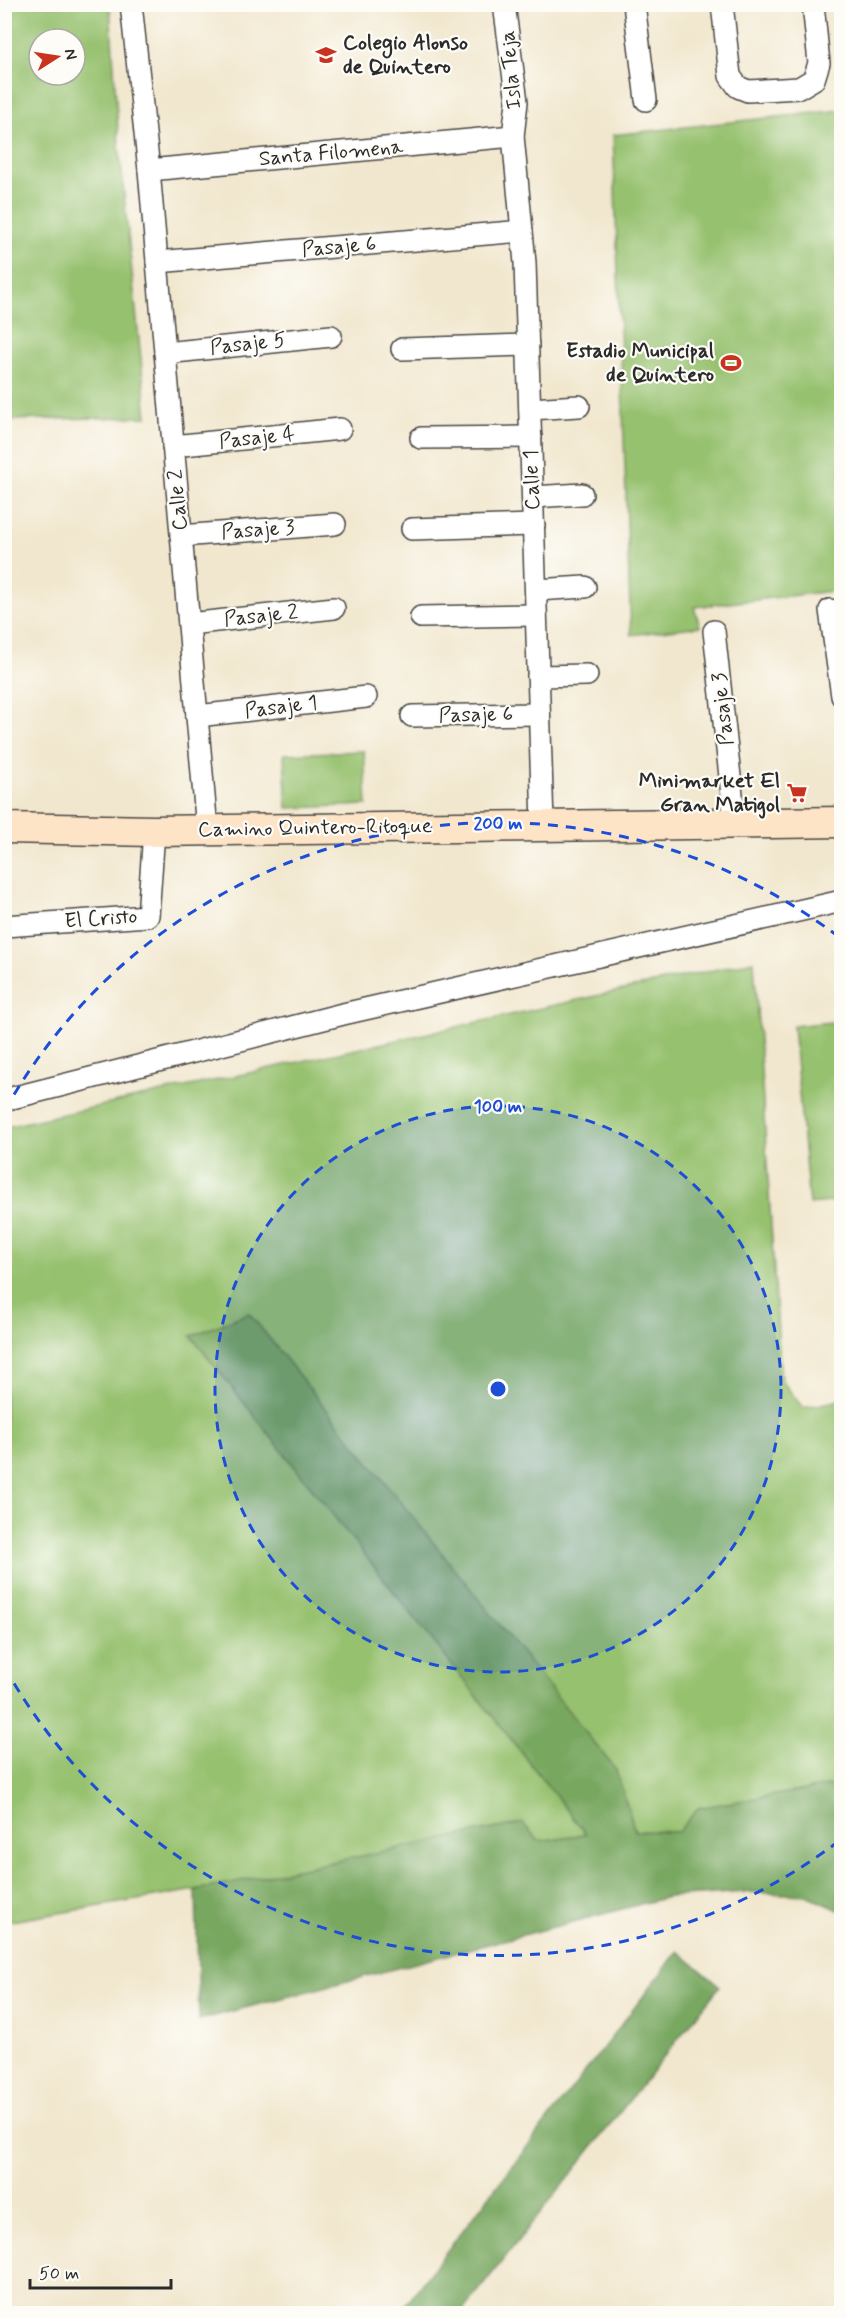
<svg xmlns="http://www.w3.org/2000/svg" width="846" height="2318" viewBox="0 0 846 2318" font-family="Mynerve,sans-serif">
	<rect width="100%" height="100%" fill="#fdfcf7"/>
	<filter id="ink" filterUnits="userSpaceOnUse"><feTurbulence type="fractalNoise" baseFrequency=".0167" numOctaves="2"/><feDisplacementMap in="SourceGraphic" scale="12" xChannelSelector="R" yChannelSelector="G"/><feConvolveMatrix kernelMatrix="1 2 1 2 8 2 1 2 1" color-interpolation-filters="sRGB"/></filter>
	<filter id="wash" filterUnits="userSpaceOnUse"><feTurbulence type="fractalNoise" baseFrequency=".008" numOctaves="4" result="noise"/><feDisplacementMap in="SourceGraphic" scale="24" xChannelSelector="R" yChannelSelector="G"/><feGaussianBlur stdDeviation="1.35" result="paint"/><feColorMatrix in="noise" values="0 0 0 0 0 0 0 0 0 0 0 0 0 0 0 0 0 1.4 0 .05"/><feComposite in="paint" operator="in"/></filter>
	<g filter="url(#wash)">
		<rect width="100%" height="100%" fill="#f1e7ce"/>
		<g fill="#96c16e" stroke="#60764c" stroke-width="1.5" fill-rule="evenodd">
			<path d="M4,5H110L119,147L147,417L5,420ZM39,39H75V75H39Z"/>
			<path d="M841,110V590L694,607L700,626L631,635L613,135Z"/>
			<path d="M364,751L367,805L287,808L284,754Z"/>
			<path d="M754,961L781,1380L803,1408L841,1400V1784L698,1808L678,1832L635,1831L616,1770L192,1336L586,1834L539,1841L522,1823L196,1890L5,1922V1127Z"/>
			<path d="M841,1021V1201L809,1204L793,1026Z"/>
		</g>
		<g fill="#78a761" stroke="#526946" stroke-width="1.5">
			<path d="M249,1313L616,1770L635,1831L678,1832L698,1808L841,1784V1911L806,1895L747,1892L668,1897L199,2020L196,1890L522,1823L539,1841L586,1834L191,1336Z"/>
			<path d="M678,1951L720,1986L461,2313H399Z"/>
		</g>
	</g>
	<g filter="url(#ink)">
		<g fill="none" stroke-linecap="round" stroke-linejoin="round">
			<g stroke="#494743" stroke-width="24">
				<g id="street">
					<path d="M131,4L149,170L207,830"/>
					<path d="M504,4L517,102L513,136L525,263L543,824"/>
					<path d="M634,4L646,100"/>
					<path d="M722,4L730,76L738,87L748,91L799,88L814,79L819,63L813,4"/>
					<path d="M149,170L513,136"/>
					<path d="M157,262L522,231"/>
					<path d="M402,349L528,345"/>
					<path d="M165,353L331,336"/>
					<path d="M530,409L579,406"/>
					<path d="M421,438L531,437"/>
					<path d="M173,446L340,429"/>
					<path d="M533,497L582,494"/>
					<path d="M412,529L534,525"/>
					<path d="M181,536L335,524"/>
					<path d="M536,590L585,587"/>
					<path d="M830,610L842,696"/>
					<path d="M421,617L536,615"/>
					<path d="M189,624L334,608"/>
					<path d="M714,631L735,822"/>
					<path d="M538,676L587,675"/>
					<path d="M197,716L366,697"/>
					<path d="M412,716L539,714"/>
					<path d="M4,926L148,916L154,831"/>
					<path d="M4,1100L343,1014L842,901"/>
				</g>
			</g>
			<g stroke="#494743" stroke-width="33">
				<path id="secondary" d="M4,828L154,831L842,822"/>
			</g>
			<use href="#street" stroke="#fff" stroke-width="21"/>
			<use href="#secondary" stroke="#fee4c6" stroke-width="30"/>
		</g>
	</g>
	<circle cx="498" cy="1389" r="283" fill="#1d4ed8" fill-opacity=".12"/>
	<g fill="none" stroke="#1d4ed8" stroke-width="3" stroke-dasharray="10 8">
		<circle cx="498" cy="1389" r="283"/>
		<path d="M839 1841A566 566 0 0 1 5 1668M5 1110A566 566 0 0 1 839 937"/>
	</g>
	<defs>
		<g id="school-bare" transform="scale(1.62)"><path d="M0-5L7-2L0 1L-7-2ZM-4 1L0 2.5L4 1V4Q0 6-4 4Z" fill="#c8321e" stroke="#fdfcf7" stroke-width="2.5" paint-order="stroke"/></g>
		<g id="stadium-bare" transform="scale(1.62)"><path d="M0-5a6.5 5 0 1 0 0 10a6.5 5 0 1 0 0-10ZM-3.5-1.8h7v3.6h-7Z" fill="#c8321e" stroke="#fdfcf7" stroke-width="2.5" paint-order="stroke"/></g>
		<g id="supermarket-bare" transform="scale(1.62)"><path d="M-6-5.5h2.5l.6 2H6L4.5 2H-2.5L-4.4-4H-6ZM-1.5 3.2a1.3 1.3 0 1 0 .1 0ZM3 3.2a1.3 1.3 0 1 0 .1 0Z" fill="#c8321e" stroke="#fdfcf7" stroke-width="2.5" paint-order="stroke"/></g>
	</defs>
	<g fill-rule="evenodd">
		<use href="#school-bare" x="326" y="55"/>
		<use href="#stadium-bare" x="731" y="363"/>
		<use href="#supermarket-bare" x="797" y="793"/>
	</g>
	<g text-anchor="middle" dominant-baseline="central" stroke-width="4.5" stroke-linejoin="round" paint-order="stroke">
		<g font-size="21" font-weight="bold" fill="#2b2b2b" stroke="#fdfcf7" text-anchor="end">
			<text x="343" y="43" text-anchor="start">Colegio Alonso<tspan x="343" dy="24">de Quintero</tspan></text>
			<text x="714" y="351">Estadio Municipal<tspan x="714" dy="24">de Quintero</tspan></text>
			<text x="780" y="781">Minimarket El<tspan x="780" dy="24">Gran Matigol</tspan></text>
		</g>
		<g font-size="21" fill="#2b2b2b" stroke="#fdfcf7">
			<text transform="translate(511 70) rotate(-95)">Isla Teja</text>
			<text transform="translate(331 153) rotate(-5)">Santa Filomena</text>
			<text transform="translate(339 247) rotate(-5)">Pasaje 6</text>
			<text transform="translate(248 344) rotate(-6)">Pasaje 5</text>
			<text transform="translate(257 438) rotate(-6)">Pasaje 4</text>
			<text transform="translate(532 480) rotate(-92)">Calle 1</text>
			<text transform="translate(178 500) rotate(-95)">Calle 2</text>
			<text transform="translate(258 530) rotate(-4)">Pasaje 3</text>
			<text transform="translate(261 616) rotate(-6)">Pasaje 2</text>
			<text transform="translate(281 707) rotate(-7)">Pasaje 1</text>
			<text transform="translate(723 709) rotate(-96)">Pasaje 3</text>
			<text transform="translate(476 715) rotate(-1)">Pasaje 6</text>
			<text transform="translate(315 828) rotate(-1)">Camino Quintero-Ritoque</text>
			<text transform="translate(101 919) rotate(-4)">El Cristo</text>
		</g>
	</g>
	<circle cx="498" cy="1389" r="9" fill="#1d4ed8" stroke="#fdfcf7" stroke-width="3"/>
	<g font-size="18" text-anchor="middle" font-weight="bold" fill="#1d4ed8" stroke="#fdfcf7" stroke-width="4.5" stroke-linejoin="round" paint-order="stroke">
		<text x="498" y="829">200 m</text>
		<text x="498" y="1112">100 m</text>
	</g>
	<rect width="846" height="2318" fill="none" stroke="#fdfcf7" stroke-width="24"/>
	<g transform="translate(57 57) rotate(78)"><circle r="28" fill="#fdfcf7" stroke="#a9a8a5" stroke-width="1.5"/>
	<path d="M0-4.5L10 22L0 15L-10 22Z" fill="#c8321e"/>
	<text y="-9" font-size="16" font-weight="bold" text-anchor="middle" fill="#2b2b2b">N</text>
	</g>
	<path d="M30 2279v9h141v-9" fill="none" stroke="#2b2b2b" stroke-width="3"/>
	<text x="39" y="2279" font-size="18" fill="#2b2b2b" stroke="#fdfcf7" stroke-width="4.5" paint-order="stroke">50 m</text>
</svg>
